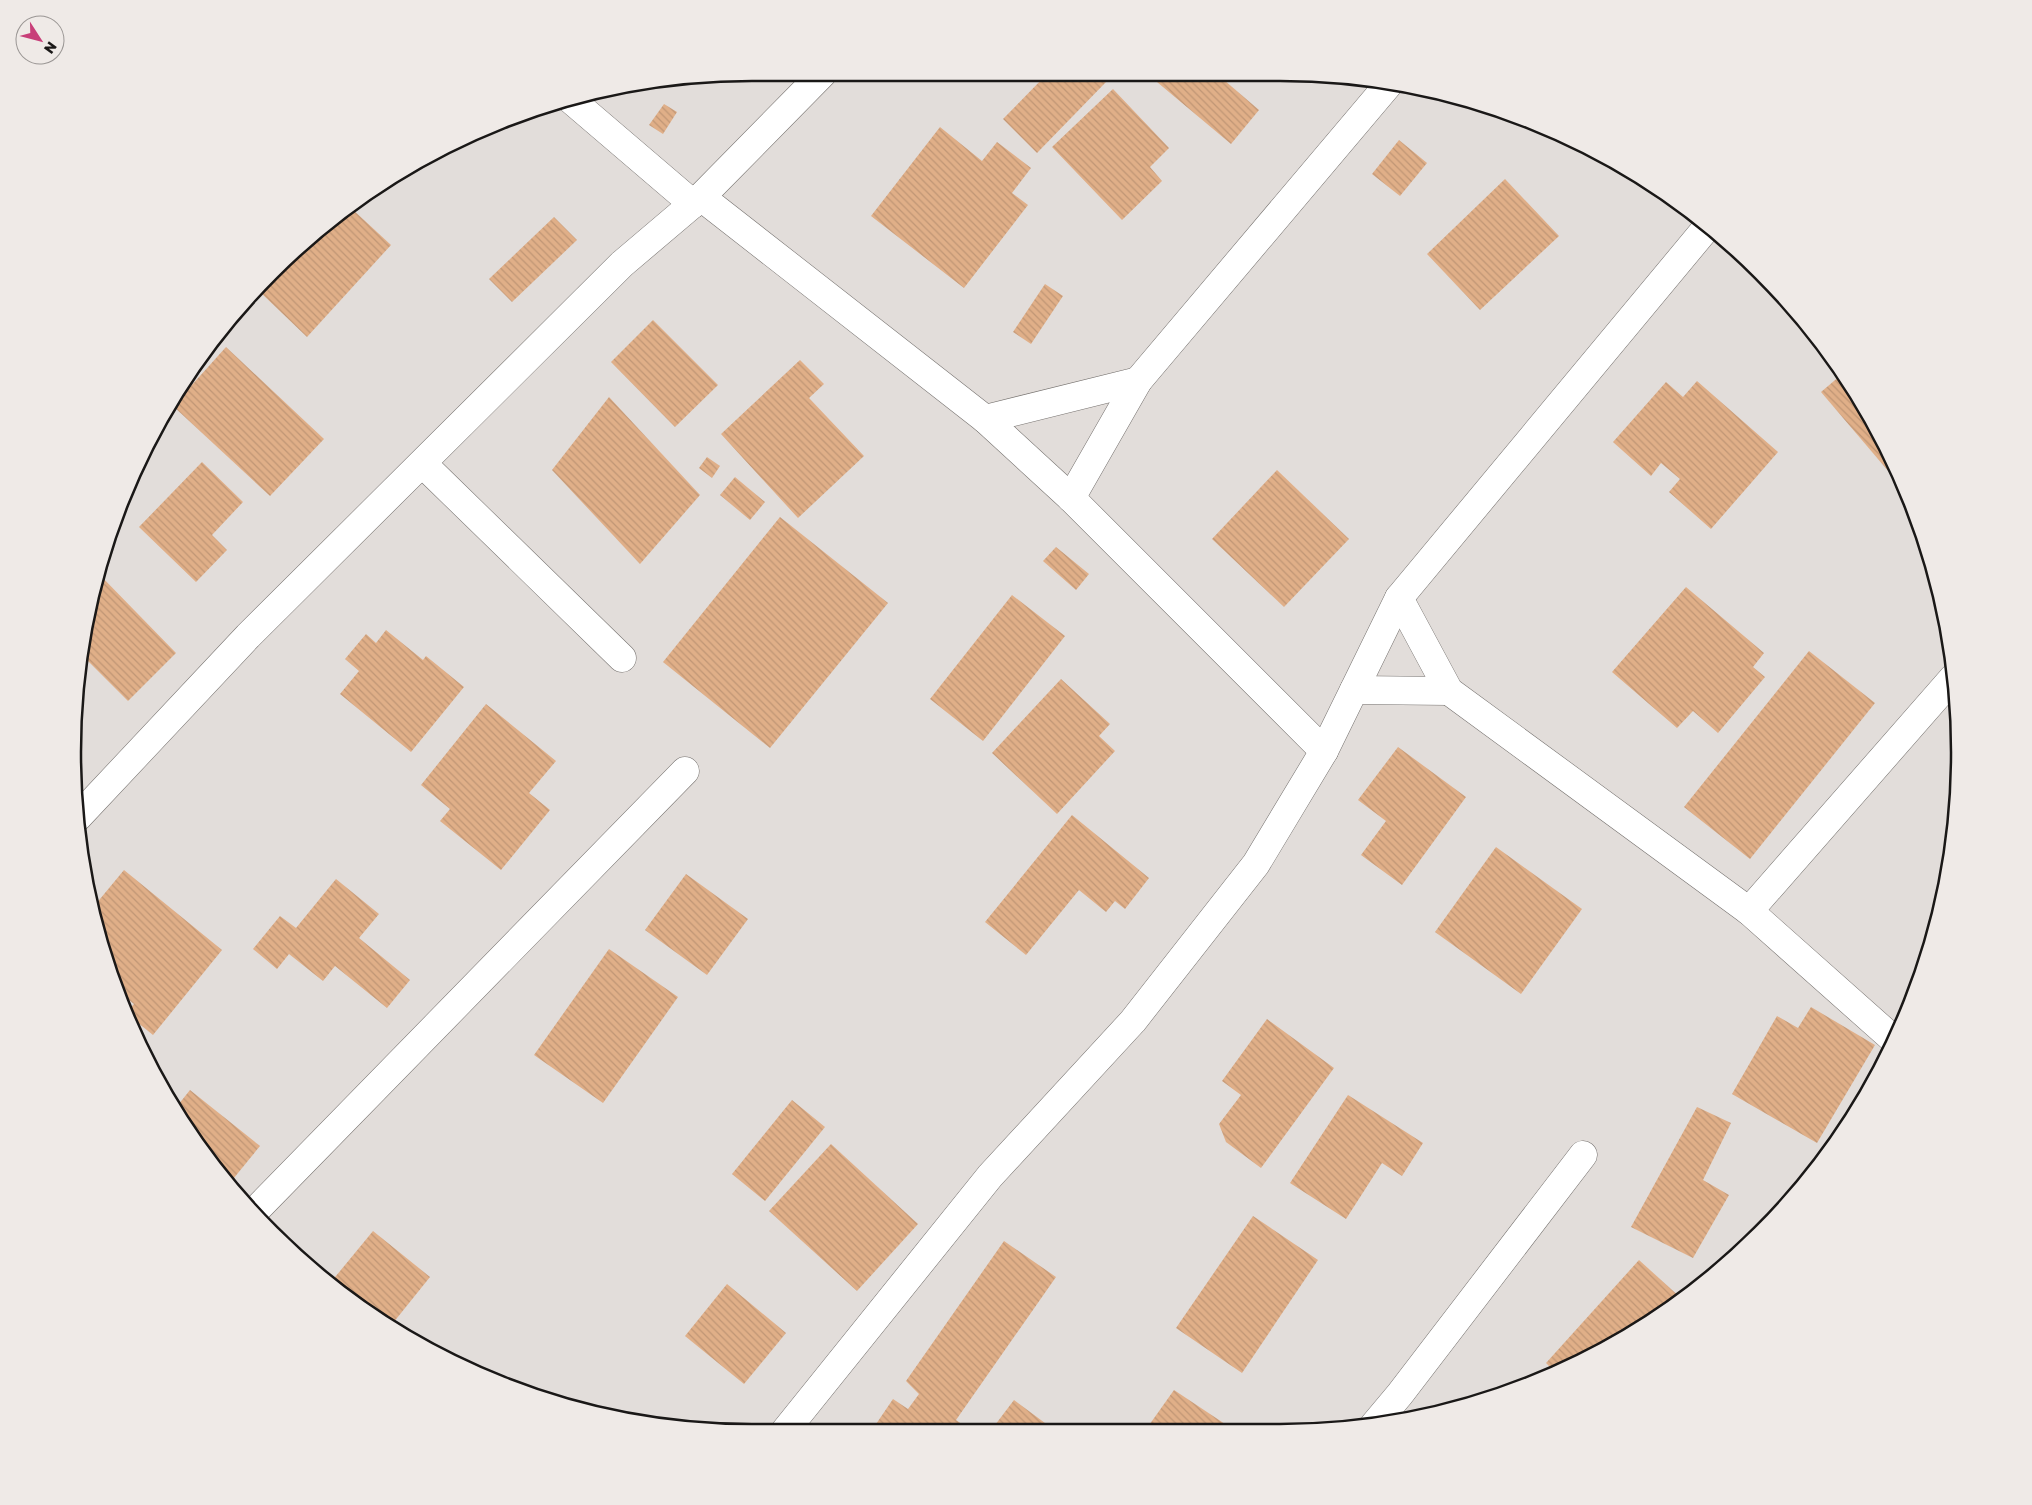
<svg xmlns="http://www.w3.org/2000/svg" width="2032" height="1505" viewBox="0 0 2032 1505" font-family="'Golos Text',sans-serif">
	<defs>
		<pattern id="building-back-hatch" width="6" height="6" patternUnits="userSpaceOnUse" patternTransform="scale(1.25)"><rect width="6" height="6" fill="#e0af88"/><path d="M-1 5l2 2M0 0l6 6M5-1l2 2" fill="none" stroke="#c09675"/></pattern>
	</defs>
	<rect width="100%" height="100%" fill="#e2ddda"/>
	<g fill="url(#building-back-hatch)">
		<path d="M1008,73H1025L1018,81Z"/>
		<path d="M1048,73H1099L1107,81L1037,153L1003,119Z"/>
		<path d="M1165,74H1217L1259,110L1231,144L1157,82Z"/>
		<path d="M1113,89L1169,148L1150,167L1162,181L1122,220L1052,147Z"/>
		<path d="M664,104L677,112L663,134L649,125Z"/>
		<path d="M940,127L982,161L997,142L1031,168L1012,193L1028,205L964,288L871,216Z"/>
		<path d="M1399,140L1427,163L1400,196L1372,174Z"/>
		<path d="M1505,179L1559,236L1480,310L1427,254Z"/>
		<path d="M351,208L391,245L307,337L259,291L271,278Z"/>
		<path d="M554,217L577,240L512,302L489,279Z"/>
		<path d="M1045,284L1063,296L1031,344L1013,332Z"/>
		<path d="M653,320L718,385L675,427L611,362Z"/>
		<path d="M226,347L324,439L270,496L173,406Z"/>
		<path d="M800,360L824,384L809,398L864,456L798,518L721,434Z"/>
		<path d="M1841,375L1889,451L1898,476L1895,479L1821,392Z"/>
		<path d="M1697,381L1778,452L1711,529L1669,492L1680,479L1661,463L1651,476L1613,442L1666,382L1683,397Z"/>
		<path d="M609,397L700,495L640,564L552,470Z"/>
		<path d="M145,449L147,451L140,460L143,452Z"/>
		<path d="M707,457L720,466L712,478L699,468Z"/>
		<path d="M202,462L243,502L212,535L227,550L196,582L139,527Z"/>
		<path d="M1277,470L1349,539L1284,607L1212,539Z"/>
		<path d="M735,477L765,502L750,520L720,495Z"/>
		<path d="M780,517L888,603L770,748L663,662Z"/>
		<path d="M1056,547L1089,574L1076,590L1043,561Z"/>
		<path d="M97,572L176,653L128,701L80,653Z"/>
		<path d="M1686,587L1764,653L1753,667L1765,677L1718,733L1693,711L1677,728L1612,672Z"/>
		<path d="M1012,595L1065,636L983,741L930,699Z"/>
		<path d="M386,630L423,660L426,656L464,687L411,752L340,694L359,671L345,659L366,634L376,643Z"/>
		<path d="M1809,651L1875,703L1750,859L1684,807Z"/>
		<path d="M1061,679L1110,724L1099,736L1115,751L1057,814L992,753Z"/>
		<path d="M486,704L556,761L529,793L550,810L501,870L440,821L450,809L421,785Z"/>
		<path d="M1398,747L1466,797L1402,885L1361,855L1386,821L1358,800Z"/>
		<path d="M1072,815L1149,878L1125,909L1115,901L1106,912L1079,890L1026,955L985,922Z"/>
		<path d="M1496,847L1582,909L1521,994L1435,932Z"/>
		<path d="M124,870L222,950L153,1035L126,1013L134,1004L119,992L102,930L103,929L101,927L95,905Z"/>
		<path d="M686,874L748,919L707,975L645,930Z"/>
		<path d="M336,879L379,914L359,938L410,980L387,1008L335,966L323,981L289,954L277,969L253,949L280,916L296,928Z"/>
		<path d="M609,949L678,997L603,1103L534,1055Z"/>
		<path d="M1811,1007L1875,1045L1817,1143L1732,1094L1777,1016L1798,1028Z"/>
		<path d="M1267,1019L1334,1068L1261,1168L1226,1142L1219,1124L1241,1095L1222,1081Z"/>
		<path d="M190,1090L260,1146L229,1184L213,1167L178,1105Z"/>
		<path d="M1348,1095L1423,1143L1402,1176L1382,1163L1346,1219L1290,1183Z"/>
		<path d="M792,1100L825,1127L765,1201L732,1174Z"/>
		<path d="M1697,1107L1731,1123L1703,1180L1729,1195L1693,1258L1631,1227Z"/>
		<path d="M831,1144L918,1224L857,1291L769,1211Z"/>
		<path d="M1253,1216L1318,1260L1242,1373L1176,1328Z"/>
		<path d="M373,1231L430,1277L393,1323L331,1282Z"/>
		<path d="M1004,1241L1056,1277L956,1420L969,1429L872,1430L893,1399L908,1409L919,1394L906,1381Z"/>
		<path d="M1639,1260L1682,1299L1555,1372L1546,1363Z"/>
		<path d="M727,1284L786,1333L744,1384L685,1336Z"/>
		<path d="M1174,1390L1231,1428H1147Z"/>
		<path d="M1014,1400L1053,1429H992Z"/>
	</g>
	<g fill="none" stroke-linecap="round" stroke-linejoin="round">
		<g stroke="#75716e" stroke-width="29">
			<g id="minor">
				<path d="M569,98L693,204"/>
				<path d="M701,197L985,419L1071,498L1324,751"/>
				<path d="M985,419L1138,381"/>
				<path d="M423,464L622,658"/>
				<path d="M1071,498L1138,381L1388,85"/>
				<path d="M1399,598L1449,691L1749,911L1893,1039"/>
				<path d="M1354,690L1449,691"/>
				<path d="M78,817L248,636L622,264L701,197L823,73"/>
				<path d="M1749,911L1953,678"/>
				<path d="M255,1211L685,771"/>
				<path d="M1374,1425L1400,1394L1583,1155"/>
				<path d="M785,1431L990,1176L1133,1021L1256,864L1324,751L1399,598L1708,226"/>
			</g>
		</g>
		<use href="#minor" stroke="#fff" stroke-width="28"/>
	</g>
	<path d="M0 0H2032V1505H0ZM752 81H1280A671 671 0 0 1 1951 752V753A671 671 0 0 1 1280 1424H752A671 671 0 0 1 81 753V752A671 671 0 0 1 752 81Z" fill="#efeae7" fill-rule="evenodd"/>
	<path fill="none" stroke="#1a1817" stroke-width="2.5" d="M752 81H1280A671 671 0 0 1 1951 752V753A671 671 0 0 1 1280 1424H752A671 671 0 0 1 81 753V752A671 671 0 0 1 752 81Z"/>
	<g transform="translate(40 40) rotate(126)"><circle r="24" fill="#efeae7" stroke="#9a9694"/>
	<path d="M0-4L9 19L0 12L-9 19Z" fill="#c83f79"/>
	<text y="-8" font-size="14" font-weight="bold" text-anchor="middle" fill="#1a1817">N</text>
	</g>
</svg>
